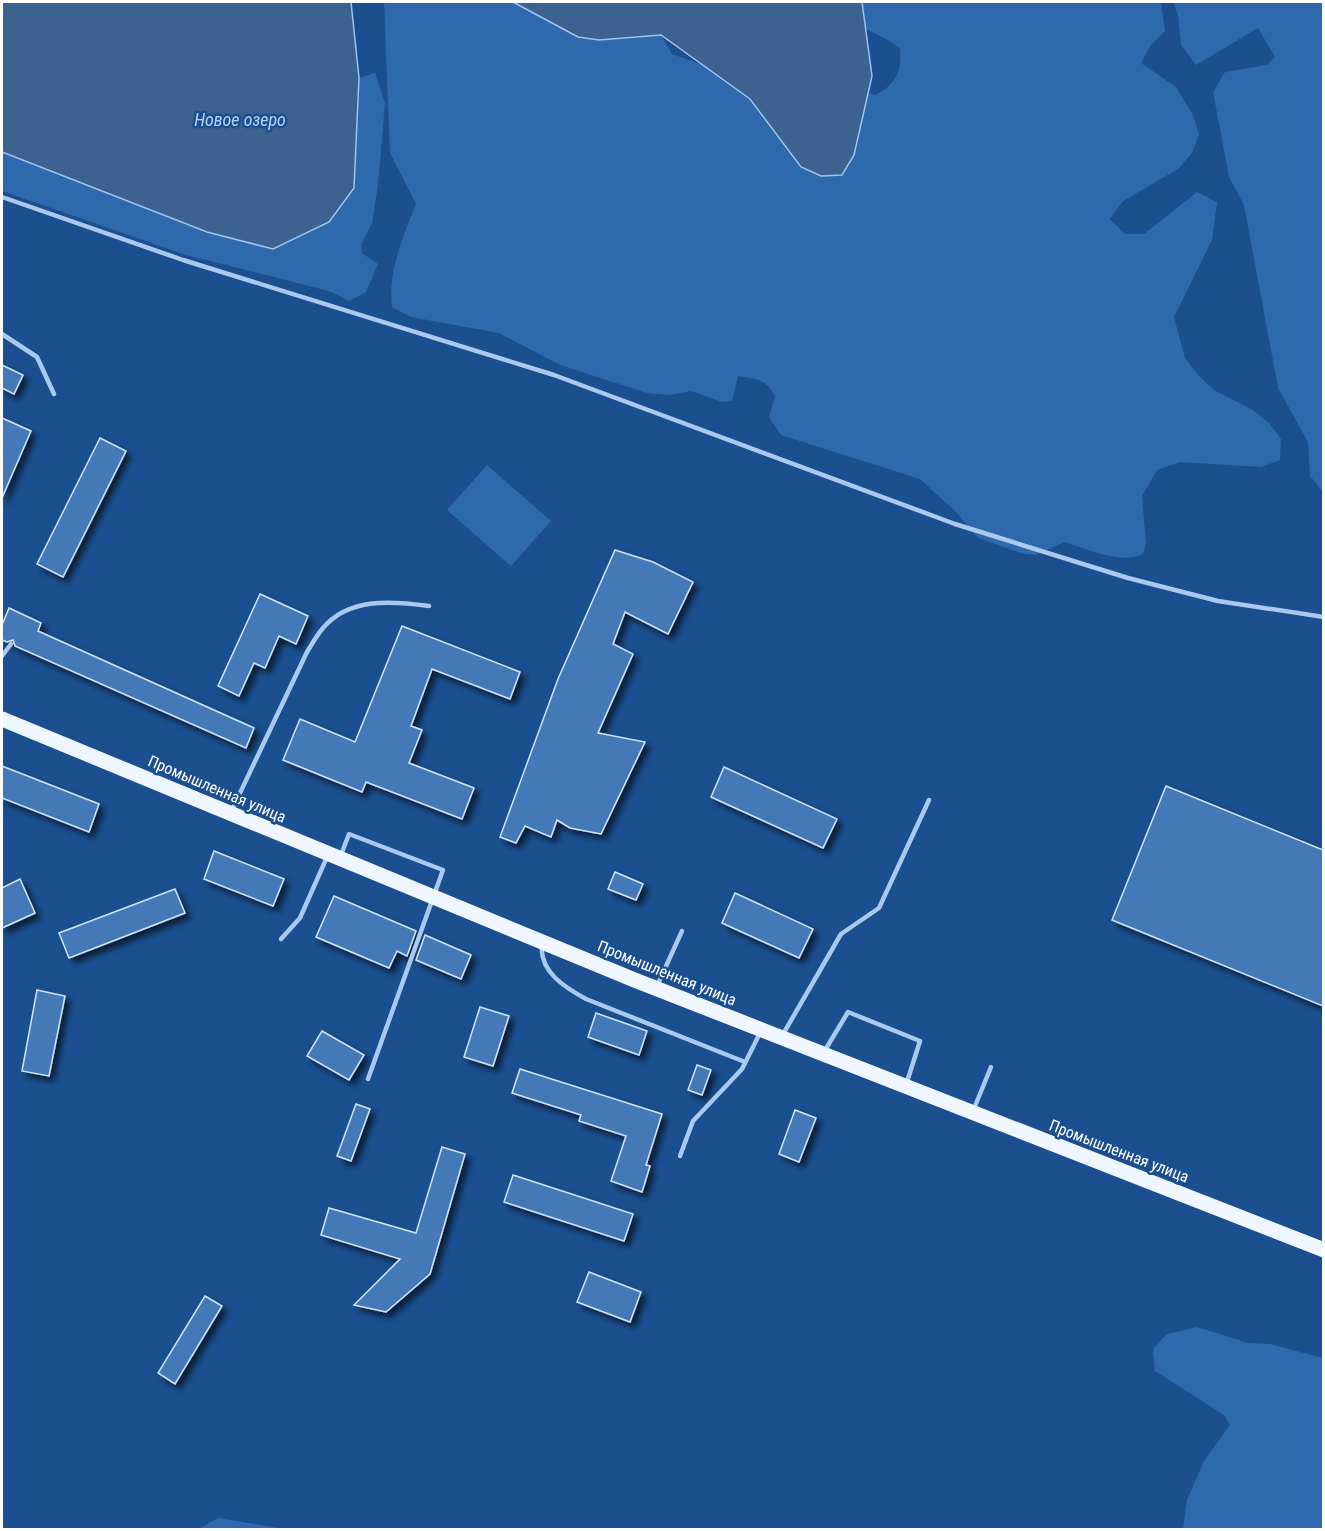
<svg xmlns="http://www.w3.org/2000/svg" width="1325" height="1531" viewBox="0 0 1325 1531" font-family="'Roboto Condensed',sans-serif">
	<defs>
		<filter id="shadow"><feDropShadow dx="5" dy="5" stdDeviation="3" flood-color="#0009"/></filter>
	</defs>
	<rect width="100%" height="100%" fill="#1b4f8f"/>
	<g fill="#2e69ad">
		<path d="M384,2H513L578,37L599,40L661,35L672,54L700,64L721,60L844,84L875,95C896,85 902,71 900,48C872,28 838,20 809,2H1161L1165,31L1151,45L1141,63L1176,87L1193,115L1199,134L1192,153L1178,169L1123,201L1110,219L1125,234H1144L1197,192L1217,202L1212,240L1174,317L1185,358L1198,375L1214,390L1253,410L1269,423L1281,439L1280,460L1261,467L1180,462L1157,470L1142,496L1146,544L1143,554C1120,565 1088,549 1065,542L1036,555L1024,554L978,538L956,512L920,479L781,435L769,417L775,396C765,378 756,379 738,376L732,401L722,402L691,391L669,395L647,393L560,365L499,333L411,317L392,307C387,274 404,234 416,204L390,153Z"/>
		<path d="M1173,2H1323V492L1310,476L1308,442L1278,388L1244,205L1229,177L1213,92L1225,72L1267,65L1275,57L1258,28L1196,65L1181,45L1178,15Z"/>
		<path d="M375,73L385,103L378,185L372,223L362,243V253L378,264L366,292L349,301L329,291L186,255L2,191V152L207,232L354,188L359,78Z"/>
		<path d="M487,465L551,521L511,566L447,510Z"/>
		<path d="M1197,1327L1248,1343L1270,1344L1323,1358V1529H1183L1187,1500L1204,1461L1230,1425L1224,1415L1155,1371L1153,1349L1167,1334Z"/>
		<path d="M218,1518L285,1529H199Z"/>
	</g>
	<g fill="#3c6290" stroke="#9cc4f0" stroke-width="1.5">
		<path d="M2,2H351L359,78L354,188L329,222L273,249L207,232L2,152Z"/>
		<path d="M513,2H862L872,76L854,155L842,175L821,176L801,167L750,99L661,35L599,40L578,37Z"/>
	</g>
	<g fill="#4478b7" stroke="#cfe3fa" stroke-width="1.5" filter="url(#shadow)">
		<path d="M2,365L23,375L14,394L2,388Z"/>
		<path d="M2,418L31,431L2,498Z"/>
		<path d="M100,438L126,451L63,577L37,564Z"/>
		<path d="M615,550L653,562L693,582L668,634L625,612L613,644L633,654L598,733L645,742L601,834L570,828L557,820L551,837L525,826L516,843L500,837L558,679Z"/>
		<path d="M260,594L308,616L296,644L279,636L265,668L254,663L239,696L218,686Z"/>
		<path d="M9,608L41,623L38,631L254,728L246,748L15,646L13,640L7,642L2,640V625Z"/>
		<path d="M402,626L520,672L510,699L432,669L411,726L422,730L409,763L474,788L462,819L366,782L362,792L283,760L300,719L355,742Z"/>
		<path d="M2,766L99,804L89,832L2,798Z"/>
		<path d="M724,767L837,819L823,848L711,797Z"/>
		<path d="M1166,786L1323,850V1006L1112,920Z"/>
		<path d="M214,851L284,879L273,906L204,879Z"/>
		<path d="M615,872L643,884L636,900L608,889Z"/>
		<path d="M20,879L35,913L2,928V888Z"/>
		<path d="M175,889L185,913L69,958L59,933Z"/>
		<path d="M735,893L813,929L799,958L722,923Z"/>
		<path d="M334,896L416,931L407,956L397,951L389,968L316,937Z"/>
		<path d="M425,935L471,955L461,979L416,960Z"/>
		<path d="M37,990L65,996L49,1076L22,1071Z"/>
		<path d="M480,1007L509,1016L493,1066L464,1057Z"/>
		<path d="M596,1013L647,1031L639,1055L588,1037Z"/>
		<path d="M322,1031L364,1055L349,1080L307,1056Z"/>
		<path d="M697,1065L711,1070L702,1095L688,1090Z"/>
		<path d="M520,1069L662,1114L646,1165L650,1166L642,1192L611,1181L626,1136L579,1121L581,1115L512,1093Z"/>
		<path d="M356,1104L370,1109L351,1161L337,1156Z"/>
		<path d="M795,1110L816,1118L799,1162L779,1154Z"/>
		<path d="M442,1147L465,1154L430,1274L386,1312L354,1305L400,1259L321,1235L329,1208L416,1233Z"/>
		<path d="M513,1175L633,1214L624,1241L504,1202Z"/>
		<path d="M589,1272L641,1292L630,1322L577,1302Z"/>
		<path d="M205,1296L222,1306L175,1384L158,1373Z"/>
	</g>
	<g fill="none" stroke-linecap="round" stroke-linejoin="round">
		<g stroke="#a9c9ee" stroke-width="4.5">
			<path d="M2,197L183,260L554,375L955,524L1128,578L1218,601L1324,617"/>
			<path d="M2,334L37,357L54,394"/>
			<path d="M2,656L11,644"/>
			<path d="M231,812L307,652C312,644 317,635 323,628C349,597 393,601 429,606"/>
			<path d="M341,855L349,834L443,870L368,1079"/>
			<path d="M281,939L300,918L327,857"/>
			<path d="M542,945C539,972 566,988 586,999L745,1062"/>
			<path d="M657,986L682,931"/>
			<path d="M782,1036L841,934L879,908L929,800"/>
			<path d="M824,1052L848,1012L920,1041L906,1085"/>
			<path d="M973,1111L991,1067"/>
			<path d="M680,1156L693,1121L742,1069L760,1033"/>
		</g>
		<path stroke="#f0f6ff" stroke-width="15" d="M2,719L637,981L1324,1250"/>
	</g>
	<g text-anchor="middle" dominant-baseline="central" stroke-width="5" stroke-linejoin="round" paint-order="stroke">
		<g font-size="16" fill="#fff" stroke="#1b4f8f">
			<text transform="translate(217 789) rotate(23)">Промышленная улица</text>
			<text transform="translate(667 973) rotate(22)">Промышленная улица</text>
			<text transform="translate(1119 1151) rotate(21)">Промышленная улица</text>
		</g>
		<g font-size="18" font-style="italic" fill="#b5d3f5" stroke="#1b4f8f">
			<text x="240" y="119">Новое озеро</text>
		</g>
	</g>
	<rect width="1325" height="1531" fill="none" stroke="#ffffff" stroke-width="6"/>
</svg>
